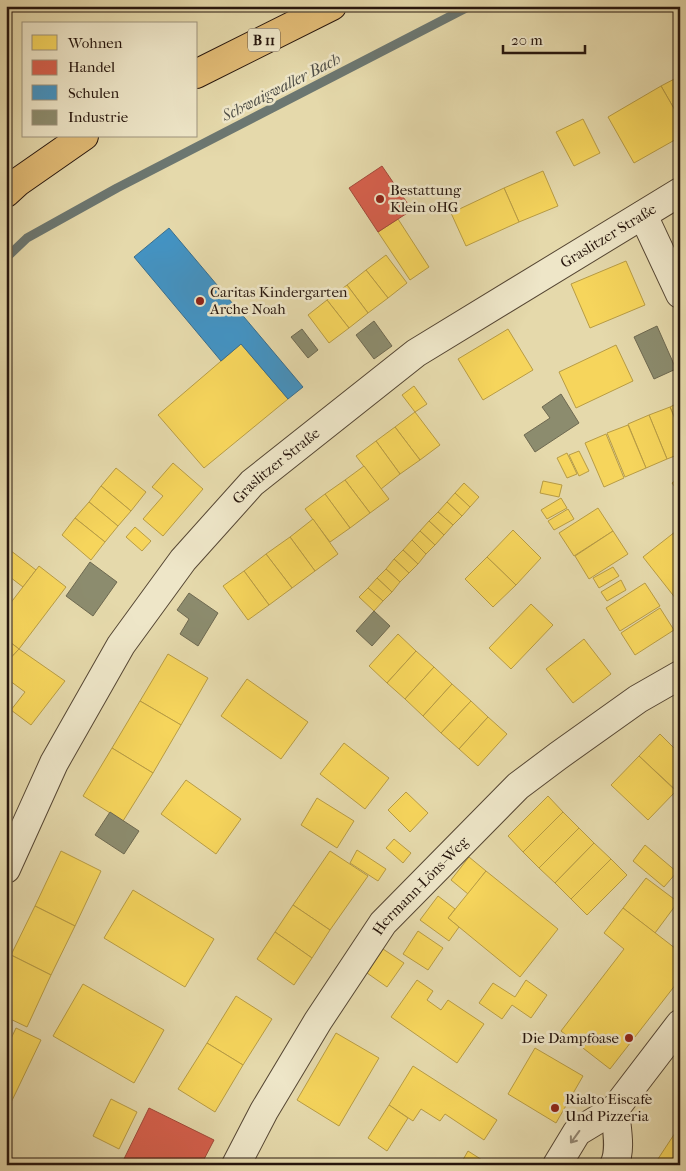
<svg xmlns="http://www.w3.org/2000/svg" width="686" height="1171" viewBox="0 0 686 1171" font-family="'IM FELL French Canon',serif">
	<rect width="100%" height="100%" fill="#e5d9ab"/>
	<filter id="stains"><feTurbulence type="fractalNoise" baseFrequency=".004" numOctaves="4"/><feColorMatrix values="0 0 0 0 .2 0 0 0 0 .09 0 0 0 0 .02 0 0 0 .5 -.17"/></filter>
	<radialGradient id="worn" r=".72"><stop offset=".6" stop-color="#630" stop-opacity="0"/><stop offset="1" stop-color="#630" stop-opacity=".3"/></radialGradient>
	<g fill="#f6d55c" stroke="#b89c44">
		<path d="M680,76V119L661,86Z"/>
		<path d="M661,86L680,119V137L634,163L608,117Z"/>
		<path d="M583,119L600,153L574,166L556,132Z"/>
		<path d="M543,171L558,206L519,222L504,188Z"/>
		<path d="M504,188L519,222L466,246L451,213Z"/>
		<path d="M398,219L429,267L410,280L378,232Z"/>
		<path d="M386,255L407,283L388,298L366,270Z"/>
		<path d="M626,261L645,305L590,328L571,284Z"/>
		<path d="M366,270L388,298L368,313L347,285Z"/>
		<path d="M347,285L368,313L349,328L327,300Z"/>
		<path d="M327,300L349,328L329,343L308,315Z"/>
		<path d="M508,329L533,370L483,400L458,359Z"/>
		<path d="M241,344L288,399L204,468L158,415Z"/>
		<path d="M616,345L633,381L576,408L559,372Z"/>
		<path d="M414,386L427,404L415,412L402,395Z"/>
		<path d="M680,402V430L670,407Z"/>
		<path d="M670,407L680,431V454L667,459L649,415Z"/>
		<path d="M415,412L440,445L420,460L395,427Z"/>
		<path d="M649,415L667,459L646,468L628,424Z"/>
		<path d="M628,425L646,468L625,477L607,433Z"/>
		<path d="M395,427L420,460L400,474L376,441Z"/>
		<path d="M606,434L624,478L604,487L585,443Z"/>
		<path d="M376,441L400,474L381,489L356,456Z"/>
		<path d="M579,451L589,471L579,476L569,455Z"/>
		<path d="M567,453L577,474L567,478L557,458Z"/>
		<path d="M173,463L203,489L163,536L143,519L163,496L152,487Z"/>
		<path d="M364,466L389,499L370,513L345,480Z"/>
		<path d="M116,468L146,492L131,511L101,486Z"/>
		<path d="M680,477V494L672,483Z"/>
		<path d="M345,480L370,513L350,528L325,494Z"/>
		<path d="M543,481L562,485L559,497L540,493Z"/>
		<path d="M464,483L479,497L470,507L455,493Z"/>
		<path d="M101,486L131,511L118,526L89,502Z"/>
		<path d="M455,493L470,507L462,516L447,502Z"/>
		<path d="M325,494L350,528L330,542L305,509Z"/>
		<path d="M561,498L567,508L547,519L541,510Z"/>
		<path d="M89,502L118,526L105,542L75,518Z"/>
		<path d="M447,502L462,516L453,525L438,512Z"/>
		<path d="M598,508L613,531L574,556L559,533Z"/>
		<path d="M568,509L574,519L554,530L548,521Z"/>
		<path d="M438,512L453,525L444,535L429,521Z"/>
		<path d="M75,518L105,542L91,560L62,535Z"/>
		<path d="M313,519L338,554L315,571L290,537Z"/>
		<path d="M429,521L444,535L435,545L420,531Z"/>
		<path d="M135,527L151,541L142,551L126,537Z"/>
		<path d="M680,528V604L643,557Z"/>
		<path d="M513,530L541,558L516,585L487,557Z"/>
		<path d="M420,531L435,545L426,554L412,540Z"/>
		<path d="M613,531L628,554L589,579L575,556Z"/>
		<path d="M290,537L315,571L292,588L266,554Z"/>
		<path d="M412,540L426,554L418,564L403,550Z"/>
		<path d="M6,547L36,570L23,587L6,574Z"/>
		<path d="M403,550L418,564L409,573L394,559Z"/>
		<path d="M266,554L292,588L269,605L244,571Z"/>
		<path d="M487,557L516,585L493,607L465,579Z"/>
		<path d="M394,559L409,573L400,582L386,569Z"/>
		<path d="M39,566L66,587L19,649L6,639V609Z"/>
		<path d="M613,567L619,576L599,588L593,578Z"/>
		<path d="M386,569L400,582L392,592L377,578Z"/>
		<path d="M244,571L269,605L248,620L223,586Z"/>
		<path d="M377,578L392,592L383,601L368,588Z"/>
		<path d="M621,580L626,590L607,601L601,592Z"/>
		<path d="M645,583L660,606L620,631L606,608Z"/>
		<path d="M368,588L383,601L374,611L359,597Z"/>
		<path d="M531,604L553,625L511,669L489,648Z"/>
		<path d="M660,608L674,630L635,655L621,633Z"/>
		<path d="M398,634L416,651L387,683L369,666Z"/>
		<path d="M6,639L19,649L7,662L6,661Z"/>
		<path d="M584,639L611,674L573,703L546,669Z"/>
		<path d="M19,649L65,681L31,725L11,710L25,692L6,678V663Z"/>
		<path d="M416,651L434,667L405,699L387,683Z"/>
		<path d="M168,654L208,678L181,725L140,701Z"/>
		<path d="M434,667L452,684L423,716L405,699Z"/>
		<path d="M247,679L308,722L281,759L221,716Z"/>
		<path d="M452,684L471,701L441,733L423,716Z"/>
		<path d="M140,701L181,725L153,773L112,748Z"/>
		<path d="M471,701L488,717L459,749L441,733Z"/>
		<path d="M488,717L507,734L478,766L459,749Z"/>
		<path d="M660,734L680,754V794L639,756Z"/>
		<path d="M344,743L389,778L365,809L320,774Z"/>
		<path d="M112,748L153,773L123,821L83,796Z"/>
		<path d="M639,756L676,791L648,820L611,785Z"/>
		<path d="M186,780L241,819L216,854L161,814Z"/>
		<path d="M406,792L428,813L410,832L388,810Z"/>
		<path d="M548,796L563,812L523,852L508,836Z"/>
		<path d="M317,798L354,821L337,848L301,825Z"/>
		<path d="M563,812L579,828L539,868L523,852Z"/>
		<path d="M579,828L594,843L555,883L539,868Z"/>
		<path d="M394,839L411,853L403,863L386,848Z"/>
		<path d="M594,843L611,859L571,899L555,883Z"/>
		<path d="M645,845L677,872L664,887L633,861Z"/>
		<path d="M357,850L386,869L378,881L350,863Z"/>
		<path d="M61,851L101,871L75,926L35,906Z"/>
		<path d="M330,851L368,876L330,930L293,905Z"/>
		<path d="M469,857L486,871L468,894L451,880Z"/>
		<path d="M611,859L627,875L587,915L571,899Z"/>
		<path d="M486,871L558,929L520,977L448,918Z"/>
		<path d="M646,878L678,902L655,933L623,908Z"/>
		<path d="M133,890L214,939L185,987L104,938Z"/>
		<path d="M438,896L455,909L448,918L459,927L449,941L420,920Z"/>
		<path d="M293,905L330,930L312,958L275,932Z"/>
		<path d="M35,906L75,926L51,975L11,955Z"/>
		<path d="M623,908L680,952V979L610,1069L561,1031L624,949L604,933Z"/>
		<path d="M418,931L443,948L428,970L403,954Z"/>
		<path d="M275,932L312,958L294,985L257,959Z"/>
		<path d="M383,949L404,963L387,987L367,973Z"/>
		<path d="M11,955L51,975L27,1027L6,1017V966Z"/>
		<path d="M417,980L433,991L427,1000L441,1010L448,1000L484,1024L457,1063L391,1017Z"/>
		<path d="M526,980L547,995L531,1018L512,1005L502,1019L479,1003L493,983L515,997Z"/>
		<path d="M83,984L164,1030L134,1083L53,1036Z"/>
		<path d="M236,996L272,1019L243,1065L207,1043Z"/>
		<path d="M16,1028L41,1040L6,1113V1049Z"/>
		<path d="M336,1033L379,1058L339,1126L297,1100Z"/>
		<path d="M207,1043L243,1065L215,1112L178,1089Z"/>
		<path d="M535,1048L583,1076L556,1123L508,1094Z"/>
		<path d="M413,1066L497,1120L484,1140L445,1114L440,1121L421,1109L413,1121L389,1105Z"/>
		<path d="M111,1099L137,1112L119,1149L93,1136Z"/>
		<path d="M389,1105L408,1118L387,1151L368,1138Z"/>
		<path d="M680,1125V1165H654L677,1130Z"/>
		<path d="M468,1151L490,1165H460Z"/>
	</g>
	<g fill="#d6604d" stroke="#a24a3a">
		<path d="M382,166L412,210L378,232L349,188Z"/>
		<path d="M149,1108L214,1140L201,1165H121Z"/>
	</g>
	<path fill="#4393c3" stroke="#3b6e8c" d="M169,228L303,387L288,399L241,344L221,361L134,257Z"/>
	<g fill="#8c8c6e" stroke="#6e6951">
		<path d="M374,321L392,346L374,359L356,335Z"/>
		<path d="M657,326L676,369L654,379L634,337Z"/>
		<path d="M302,329L318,350L308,358L291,337Z"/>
		<path d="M561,394L579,423L535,452L524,435L550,418L542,407Z"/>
		<path d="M90,562L117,582L93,616L66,596Z"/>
		<path d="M189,593L218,613L198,646L180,634L189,619L177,610Z"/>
		<path d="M374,611L390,626L372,646L356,631Z"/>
		<path d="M110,812L139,831L124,854L95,835Z"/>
	</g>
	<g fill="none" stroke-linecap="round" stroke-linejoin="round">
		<path stroke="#6c7771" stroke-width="9" d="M6,258L27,238L117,188L470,6"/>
		<g stroke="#564734" stroke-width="30">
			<g id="minor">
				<path d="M643,215L680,294"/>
				<path id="s1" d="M6,869L54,763L121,645L183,560L252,483L416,353L680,192"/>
				<path id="s2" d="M236,1165L264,1111L318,1021L383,923L518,786L558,756L638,699L680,675"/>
				<path d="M557,1165L577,1132L615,1109L680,1024"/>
				<path d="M614,1165C622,1150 616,1126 615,1109"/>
			</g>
		</g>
		<g stroke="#27160d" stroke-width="30">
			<g id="primary">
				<path d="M196,74L332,6"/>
				<path d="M6,193L18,182L84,136"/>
			</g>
		</g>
		<use href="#minor" stroke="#eee6c8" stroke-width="28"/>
		<use href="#primary" stroke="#e2bc76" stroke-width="28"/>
	</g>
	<defs><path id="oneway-shaft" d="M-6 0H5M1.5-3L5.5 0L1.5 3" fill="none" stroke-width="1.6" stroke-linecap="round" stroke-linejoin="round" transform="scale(1.25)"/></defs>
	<use stroke="#948874" href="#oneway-shaft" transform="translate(575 1137) rotate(126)"/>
	<g fill="#8f2418" stroke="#eee6c8" stroke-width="2">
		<circle cx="380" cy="199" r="5"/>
		<circle cx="200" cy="301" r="5"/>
		<circle cx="629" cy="1038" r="5"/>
		<circle cx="555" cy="1108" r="5"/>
	</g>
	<g text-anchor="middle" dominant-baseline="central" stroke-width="5" stroke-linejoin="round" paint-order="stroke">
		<rect fill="#eee6c8" stroke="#635445" stroke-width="1" x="248" y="28.5" width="32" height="23" rx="4"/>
		<g font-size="14" font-weight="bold" fill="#27160d">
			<text x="264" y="40">B 11</text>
		</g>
		<g font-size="15" fill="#27160d" stroke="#eee6c8" text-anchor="start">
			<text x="390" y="190">Bestattung<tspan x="390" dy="17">Klein oHG</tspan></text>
			<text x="210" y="292">Caritas Kindergarten<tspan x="210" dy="17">Arche Noah</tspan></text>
			<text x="619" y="1038" text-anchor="end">Die Dampfoase</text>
			<text x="565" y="1099">Rialto Eiscafe<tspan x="565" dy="17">Und Pizzeria</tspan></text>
		</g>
		<g font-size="15" fill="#27160d" stroke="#eee6c8">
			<text stroke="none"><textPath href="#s1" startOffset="895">Graslitzer Straße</textPath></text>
			<text stroke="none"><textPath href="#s1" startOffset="490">Graslitzer Straße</textPath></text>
			<text stroke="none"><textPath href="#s2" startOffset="336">Hermann-Löns-Weg</textPath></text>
		</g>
		<g font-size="16" font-style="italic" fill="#4f4e47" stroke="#eee6c8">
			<text transform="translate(281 87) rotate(-27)">Schwaigwaller Bach</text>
		</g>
	</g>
	<rect width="686" height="1171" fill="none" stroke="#e5d9ab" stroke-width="25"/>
	<rect x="8" y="8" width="671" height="1156" fill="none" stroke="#27160d" stroke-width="2.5"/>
	<rect x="12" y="12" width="661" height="1146" fill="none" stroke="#27160d"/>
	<rect x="22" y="22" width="175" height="115" fill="#eee6c8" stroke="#9e937d"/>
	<rect x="32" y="35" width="25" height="15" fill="#f6d55c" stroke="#9e937d"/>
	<text x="68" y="48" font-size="15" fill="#27160d">Wohnen</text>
	<rect x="32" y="60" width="25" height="15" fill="#d6604d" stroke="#9e937d"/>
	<text x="68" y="72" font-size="15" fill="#27160d">Handel</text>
	<rect x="32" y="85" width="25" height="15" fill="#4393c3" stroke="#9e937d"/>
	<text x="68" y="98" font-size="15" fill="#27160d">Schulen</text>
	<rect x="32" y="110" width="25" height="15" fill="#8c8c6e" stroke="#9e937d"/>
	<text x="68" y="122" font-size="15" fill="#27160d">Industrie</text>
	<path d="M503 45v8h82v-8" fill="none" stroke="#27160d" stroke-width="2.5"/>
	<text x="511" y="45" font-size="15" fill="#27160d" stroke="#eee6c8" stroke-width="4" paint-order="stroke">20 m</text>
	<rect width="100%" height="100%" filter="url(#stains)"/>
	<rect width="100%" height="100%" fill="url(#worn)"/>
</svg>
